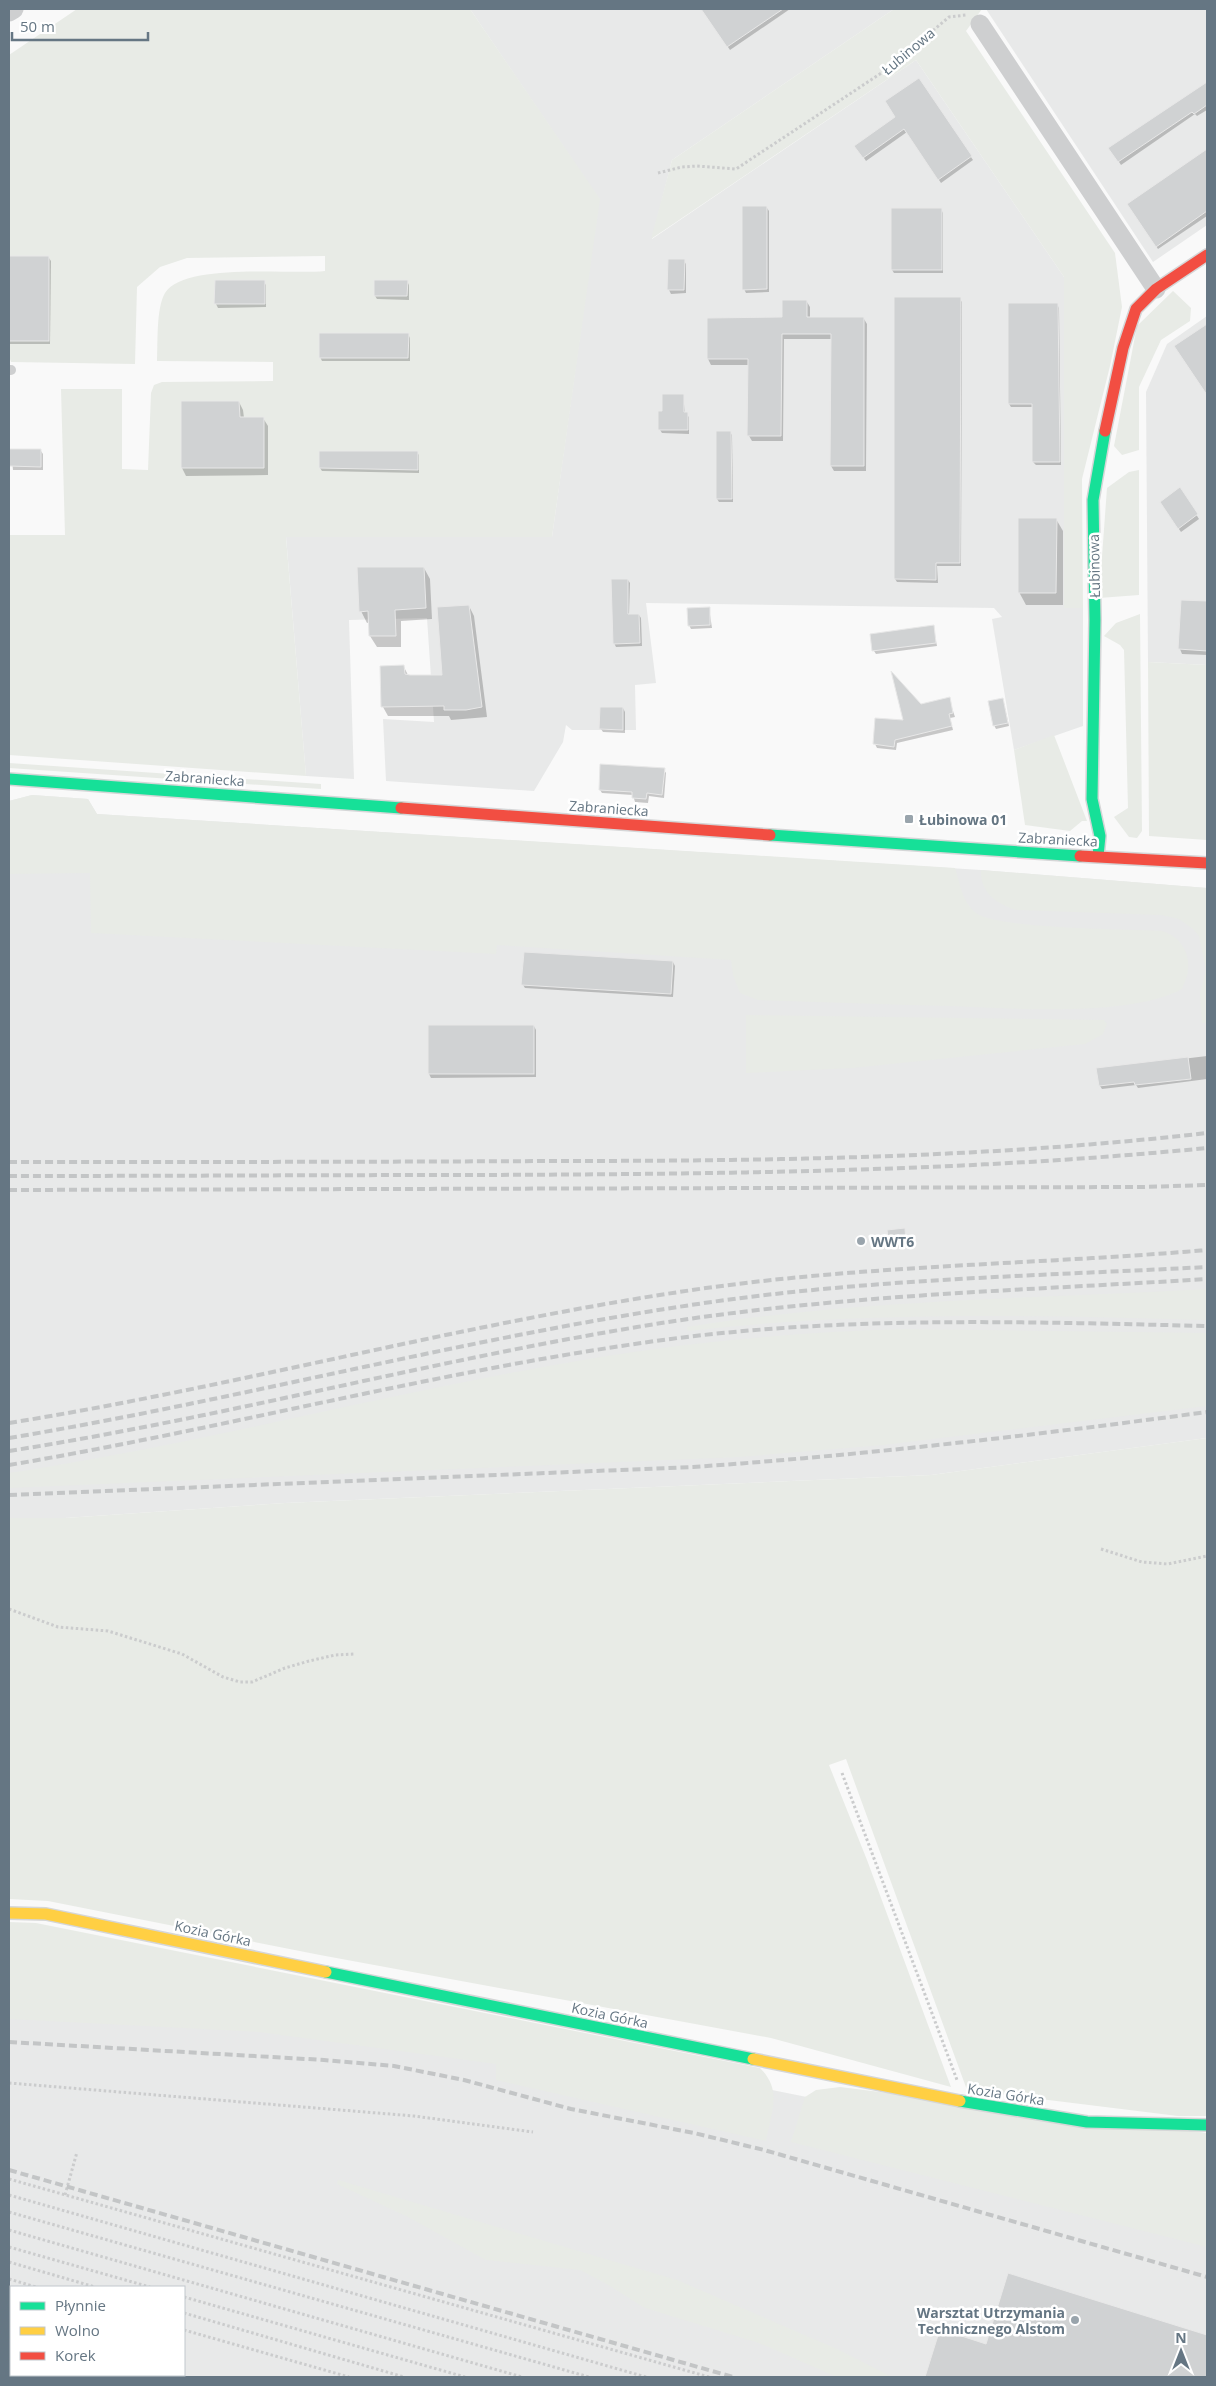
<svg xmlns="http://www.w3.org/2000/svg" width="1216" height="2386" viewBox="0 0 1216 2386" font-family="'Open Sans',sans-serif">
	<rect width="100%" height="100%" fill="#f9f9f9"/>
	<g fill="#e8e9e9" fill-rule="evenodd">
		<path d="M470,9H894L672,160L652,239L916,60L1064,277L1065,608H1083V726L1014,750L992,619L1002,617L994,608L646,603L656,683L635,685L636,730H572L566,725L563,742L534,791L386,781L383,719L434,722L427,618L349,620L354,779L306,776L286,536L552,537L599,199Z"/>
		<path d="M986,9H1207V225L1153,262Z"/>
		<path d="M1207,316V665L1148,662L1146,392L1167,344Z"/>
		<path d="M32,795L88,799L97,814L981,870L1207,888V1438L931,1475L285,1503L65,1518H9V801Z"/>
		<path d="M9,1951L747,2085L986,2133L1207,2150V2377H9ZM11,2287H184V2375H11Z"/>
	</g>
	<g fill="#e8ebe6">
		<path d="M77,9H470L600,199L552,537H286L306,776L9,755V535H65L61,389H122V469L148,470L151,393L154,385L162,382L273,381V362L157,361C158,343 156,308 165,293C185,262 290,275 325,271V256L187,258L160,267L137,287L135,364L11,362L9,356V55Z"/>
		<path d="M894,9H982L966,31L1115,253L1122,307L1110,366L1082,479L1083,608H1064V277L916,60L651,239L672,160Z"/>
		<path d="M1173,291L1191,308L1190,321L1161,340L1139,387V450L1122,455L1114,446L1137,326Z"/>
		<path d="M1139,470V595L1099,598L1107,488L1129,472Z"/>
		<path d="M1140,614L1142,831L1137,838L1129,837L1114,817L1128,808L1124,650L1120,645L1104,636L1116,623Z"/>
		<path d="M1148,662L1207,665V840L1149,836Z"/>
		<path d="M1054,735L1087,821H1082L1070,831L1025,825L1014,750Z"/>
		<path d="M9,763L321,784V789L9,768Z"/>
		<path d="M32,795L88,799L97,814L955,868C960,883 962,902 976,913C996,929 1129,929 1162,931C1179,936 1190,951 1188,970C1188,976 1184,983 1182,989C1128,1018 1010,1008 948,1006C885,1004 821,1002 758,1000L740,993L733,975L731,960L497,945L496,954L91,933L90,873L9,874V801Z"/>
		<path d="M981,870L1207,888V1023H1202L1200,994L1206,970L1199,936L1193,929L1179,919L1161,915L1017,910C997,904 980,893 981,870Z"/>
		<path d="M746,1015L1104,1020L1107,1024L1103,1034L1085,1044L852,1068L746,1073Z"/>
		<path d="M1207,1289V1320C1034,1315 860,1311 688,1331L687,1327C861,1299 1032,1299 1207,1289Z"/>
		<path d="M904,1329L1207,1333V1406L883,1445L739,1457L9,1488V1473C206,1443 399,1390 595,1358C698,1341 801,1332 904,1329Z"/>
		<path d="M1207,1438V2116H1178L967,2090L846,1759L829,1765L867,1860L951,2087L771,2038L320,1955L48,1901L9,1899V1518H65L285,1503L931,1475Z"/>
		<path d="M9,1922L36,1923L760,2068C783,2091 771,2112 766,2141L496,2080V2064L259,2032L9,2019Z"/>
		<path d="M840,2087L1207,2133V2247L791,2142L805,2097L816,2090Z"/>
		<path d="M338,2180L677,2280L837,2349L892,2377H837L759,2343L645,2308L605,2283L580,2270L486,2260L408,2217L337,2184Z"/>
	</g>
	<g fill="#0003">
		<path d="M702,9H790L730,50Z"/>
		<path d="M919,80L973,160L941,183L907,132L866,161L856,146L900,121Z"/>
		<path d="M1207,84V110L1197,116L1195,114L1121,165L1110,148Z"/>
		<path d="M1207,150V216L1158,249L1128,204Z"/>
		<path d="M767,208L769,211V292L746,293L744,289Z"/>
		<path d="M941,209L943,213V273H894L892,270Z"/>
		<path d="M9,257L49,258L51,261L50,344H9Z"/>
		<path d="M669,261H684L686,264V293L671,294L669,290Z"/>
		<path d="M407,281L409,285V300L377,299L375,296Z"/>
		<path d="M216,282H264L266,285V307L218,308L216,304Z"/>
		<path d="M960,299L962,302L961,566H937L938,583L897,582L895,579Z"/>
		<path d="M807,302L810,307V319H864L867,324L866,471H834L831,466L832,339H784L783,441H752L749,436L750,365H711L708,359V319L783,318Z"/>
		<path d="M1057,304L1059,308L1061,465H1036L1033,462V407H1011L1009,404Z"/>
		<path d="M1207,325V394L1176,346Z"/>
		<path d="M408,334L410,338V361H322L320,357Z"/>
		<path d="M683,395L685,413L689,417V434L662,433L660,430L664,412Z"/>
		<path d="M239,402L243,410L244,418H263L268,426V475L186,476L182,468Z"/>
		<path d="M730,432L732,435L733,502H719L717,499Z"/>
		<path d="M11,451H41L43,454V470H13Z"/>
		<path d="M417,452L419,455V473L322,471L320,468Z"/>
		<path d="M1180,489L1199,519L1181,532L1163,506Z"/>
		<path d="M1056,519L1063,531V605H1026L1019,592Z"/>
		<path d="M424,568L430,579L432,619L401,621V647H377L370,636V622L367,623L361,611Z"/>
		<path d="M628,580L630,583L629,615H639L641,618L642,646L616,647L614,643Z"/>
		<path d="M1183,601L1207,603V655L1182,654L1180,649Z"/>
		<path d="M469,606L474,616L487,717L451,720L449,716H388L383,707L404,667L409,677H443Z"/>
		<path d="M709,608L712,628L691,629L689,625Z"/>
		<path d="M933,627L937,646L876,654L874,651Z"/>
		<path d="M949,699L955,717L950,718L953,730L897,743L896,750L877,748L875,744L905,721L920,705Z"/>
		<path d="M1003,699L1009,726L996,729L994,725Z"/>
		<path d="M623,708L625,712V733L603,732L601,729Z"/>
		<path d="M664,770L666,773L664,798L649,796L648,803L635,802L633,795L602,793L600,790Z"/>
		<path d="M673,962L675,966L673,997L525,988L523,985Z"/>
		<path d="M534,1026L536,1030V1077L431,1078L429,1074Z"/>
		<path d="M1207,1056V1079L1138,1088L1136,1085L1102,1089L1100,1086L1098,1069Z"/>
		<path d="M904,1230L907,1247L892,1248L890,1244Z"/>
		<path d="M1009,2274L1207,2337V2377H926L941,2331L987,2345Z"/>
	</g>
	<g fill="#d0d2d3" stroke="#e8e8e8">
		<path d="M701,9H783L727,47Z"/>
		<path d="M919,78L972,156L938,180L904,129L863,158L854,146L895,117L885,101Z"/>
		<path d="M1207,82V105L1194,114L1192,112L1118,162L1108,148Z"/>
		<path d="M1207,149V211L1156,247L1127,204Z"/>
		<path d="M742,206H767V289L742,290Z"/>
		<rect x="891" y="208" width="51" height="62"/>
		<rect x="9" y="256" width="40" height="85"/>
		<path d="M668,259H685L684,290H667Z"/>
		<path d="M215,280H265V304H214Z"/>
		<path d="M374,280H408L407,296H374Z"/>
		<path d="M894,297H961L960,563H936V580L894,579Z"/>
		<path d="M782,300H807V317H864V466H830L831,334H782L781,436H747L748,359H707V318L782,317Z"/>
		<path d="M1008,303H1058L1060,462H1032V404H1008Z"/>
		<path d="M1207,324V395L1174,346Z"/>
		<path d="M319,333H409L408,358H319Z"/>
		<path d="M662,394H684V412H688V430H658V411H662Z"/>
		<path d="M181,401H239L240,417H264V468H181Z"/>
		<path d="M716,431H731L732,499H716Z"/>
		<path d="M9,449H41V467L9,466Z"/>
		<path d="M319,451H418V470L319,468Z"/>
		<path d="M1180,487L1198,514L1178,529L1160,502Z"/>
		<path d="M1018,518H1057L1056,593H1018Z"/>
		<path d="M357,567H424L426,608L395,610L396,636H369L368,611L359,612Z"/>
		<path d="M611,579H628V614H639L640,643L613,644Z"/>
		<path d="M1181,600L1207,601V651L1178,649Z"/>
		<path d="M469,605L482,707L466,710H444V706L381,707L380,666L404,665L405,674L410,675H442L437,607Z"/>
		<path d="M710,607V625L688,626L687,608Z"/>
		<path d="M934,625L936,643L872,651L870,634Z"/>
		<path d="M891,671L921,704L950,697L953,713L949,714L952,726L895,740L894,747L873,744L875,718L903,720Z"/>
		<path d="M1003,698L1008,723L993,726L988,701Z"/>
		<path d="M600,707H623V730L599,729Z"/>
		<path d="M600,764L665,768L662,795L647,793L646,799L632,798V792L599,790Z"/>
		<path d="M524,952L673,961L671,994L521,985Z"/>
		<rect x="428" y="1025" width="106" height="49"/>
		<path d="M1188,1057L1191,1079L1135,1085L1134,1082L1099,1086L1096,1068Z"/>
		<path d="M905,1228L906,1244L889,1245L887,1230Z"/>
		<path d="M1008,2273L1207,2335V2377H925L940,2329L986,2344Z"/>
	</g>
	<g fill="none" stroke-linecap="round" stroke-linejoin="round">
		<g stroke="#d5d6d7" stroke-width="14">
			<g id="fast">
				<path d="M9,779L401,808"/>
				<path d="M770,835L1080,856"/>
				<path d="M1098,856L1100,836L1092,799L1095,620L1093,500L1105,431"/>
				<path d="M326,1972L753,2059"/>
				<path d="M960,2101L1087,2122L1207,2125"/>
			</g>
		</g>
		<g stroke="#d5d6d7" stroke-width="14">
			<g id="slow">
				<path d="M9,1913L46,1914L326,1972"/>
				<path d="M753,2059L960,2101"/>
			</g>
		</g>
		<g stroke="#d5d6d7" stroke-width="14">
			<g id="jam">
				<path d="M1105,431L1123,348L1136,309L1156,289L1207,255"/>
				<path d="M401,808L770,835"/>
				<path d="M1080,856L1207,863"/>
			</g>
		</g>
		<g stroke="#cbcccd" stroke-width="3" stroke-dasharray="2.5 2.5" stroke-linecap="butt">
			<path d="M658,173L682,167L697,166L736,169L889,68L949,17L966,15"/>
			<path d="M1101,1549L1142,1562L1168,1564L1207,1556"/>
			<path d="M9,1609L58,1627L108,1631L182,1654L223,1677L240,1682H252L285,1668L309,1661L335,1655L355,1654"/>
			<path d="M842,1773L957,2080"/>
			<path d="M9,2083L414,2116L533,2132"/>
			<path d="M9,2179L709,2377"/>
			<path d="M9,2195L646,2377"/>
			<path d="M65,2195L77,2152"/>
			<path d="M9,2212L589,2377"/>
			<path d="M9,2230L522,2377"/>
			<path d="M9,2247L150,2287"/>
			<path d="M9,2262L95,2287"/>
			<path d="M9,2279L36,2287"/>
			<path d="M184,2297L465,2377"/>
			<path d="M184,2313L404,2377"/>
			<path d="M184,2330L349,2377"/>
		</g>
		<path stroke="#cecfd0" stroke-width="10" d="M9,370H11"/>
		<g stroke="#cecfd0" stroke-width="19">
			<path d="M9,12L14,9"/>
			<path d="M980,24L1156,289"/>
		</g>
		<use href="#fast" stroke="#16e098" stroke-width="11"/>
		<use href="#slow" stroke="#ffcf43" stroke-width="11"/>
		<use href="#jam" stroke="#f24e42" stroke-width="11"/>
		<g stroke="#c3c5c6" stroke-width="4" stroke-dasharray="8 4" stroke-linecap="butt">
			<path d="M9,1162C190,1162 370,1162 551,1161C770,1161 989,1158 1207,1133"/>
			<path d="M9,1176C163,1176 318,1175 473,1175C718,1174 963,1172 1207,1148"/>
			<path d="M9,1190L1144,1187L1207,1185"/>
			<path d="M9,1423C233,1387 454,1326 679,1292C854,1265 1031,1265 1207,1250"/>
			<path d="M9,1438C237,1400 462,1339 691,1305C861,1279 1035,1276 1207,1267"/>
			<path d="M9,1451C220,1418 426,1362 637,1327C826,1295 1016,1291 1207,1279"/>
			<path d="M9,1465C233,1427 453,1367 678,1338C854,1316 1031,1322 1207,1326"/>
			<path d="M9,1495L693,1467C865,1455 1036,1435 1207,1412"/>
			<path d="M9,2042L324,2060L394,2066L464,2080L571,2109L694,2133L764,2150L1207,2277"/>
			<path d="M9,2170L733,2377"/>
		</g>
	</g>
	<g fill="#99a4ac" stroke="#fff" stroke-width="2">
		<rect x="904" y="814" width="10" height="10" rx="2.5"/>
		<circle cx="861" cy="1241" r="5"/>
		<circle cx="1075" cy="2320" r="5"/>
	</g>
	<g text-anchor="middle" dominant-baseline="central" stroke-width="5" stroke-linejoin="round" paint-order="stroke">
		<g font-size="14" fill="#657683" stroke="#fff">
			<text transform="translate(908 51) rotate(-40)">Łubinowa</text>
			<text transform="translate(1094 566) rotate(-91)">Łubinowa</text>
			<text transform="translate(205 778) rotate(4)">Zabraniecka</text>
			<text transform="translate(609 808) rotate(4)">Zabraniecka</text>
			<text transform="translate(1058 839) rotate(3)">Zabraniecka</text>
			<text transform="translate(213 1933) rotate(12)">Kozia Górka</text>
			<text transform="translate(610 2015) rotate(12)">Kozia Górka</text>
			<text transform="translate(1006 2094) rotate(9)">Kozia Górka</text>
		</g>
		<g font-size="14" font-weight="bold" fill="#657683" stroke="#fff" text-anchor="start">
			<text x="919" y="819">Łubinowa 01</text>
			<text x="871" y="1241">WWT6</text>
			<text x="1065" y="2312" text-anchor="end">Warsztat Utrzymania<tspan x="1065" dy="16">Technicznego Alstom</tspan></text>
		</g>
	</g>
	<rect width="1216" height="2386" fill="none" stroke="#657683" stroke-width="20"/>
	<rect x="10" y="2286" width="175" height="90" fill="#ffffff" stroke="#c1c8cd"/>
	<rect x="20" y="2302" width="25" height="8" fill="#16e098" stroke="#c1c8cd"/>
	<text x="55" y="2311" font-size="15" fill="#657683">Płynnie</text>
	<rect x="20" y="2327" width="25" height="8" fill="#ffcf43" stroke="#c1c8cd"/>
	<text x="55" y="2336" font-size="15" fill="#657683">Wolno</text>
	<rect x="20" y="2352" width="25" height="8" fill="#f24e42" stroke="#c1c8cd"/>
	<text x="55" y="2361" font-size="15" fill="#657683">Korek</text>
	<g transform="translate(1181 2351)" stroke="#ffffff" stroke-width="4" paint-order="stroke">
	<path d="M0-4L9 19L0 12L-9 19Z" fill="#657683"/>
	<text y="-8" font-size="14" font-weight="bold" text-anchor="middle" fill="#657683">N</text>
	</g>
	<path d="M12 32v8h136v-8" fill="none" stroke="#657683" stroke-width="2.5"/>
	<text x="20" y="32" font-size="15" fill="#657683" stroke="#ffffff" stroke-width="4" paint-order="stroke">50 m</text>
</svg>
